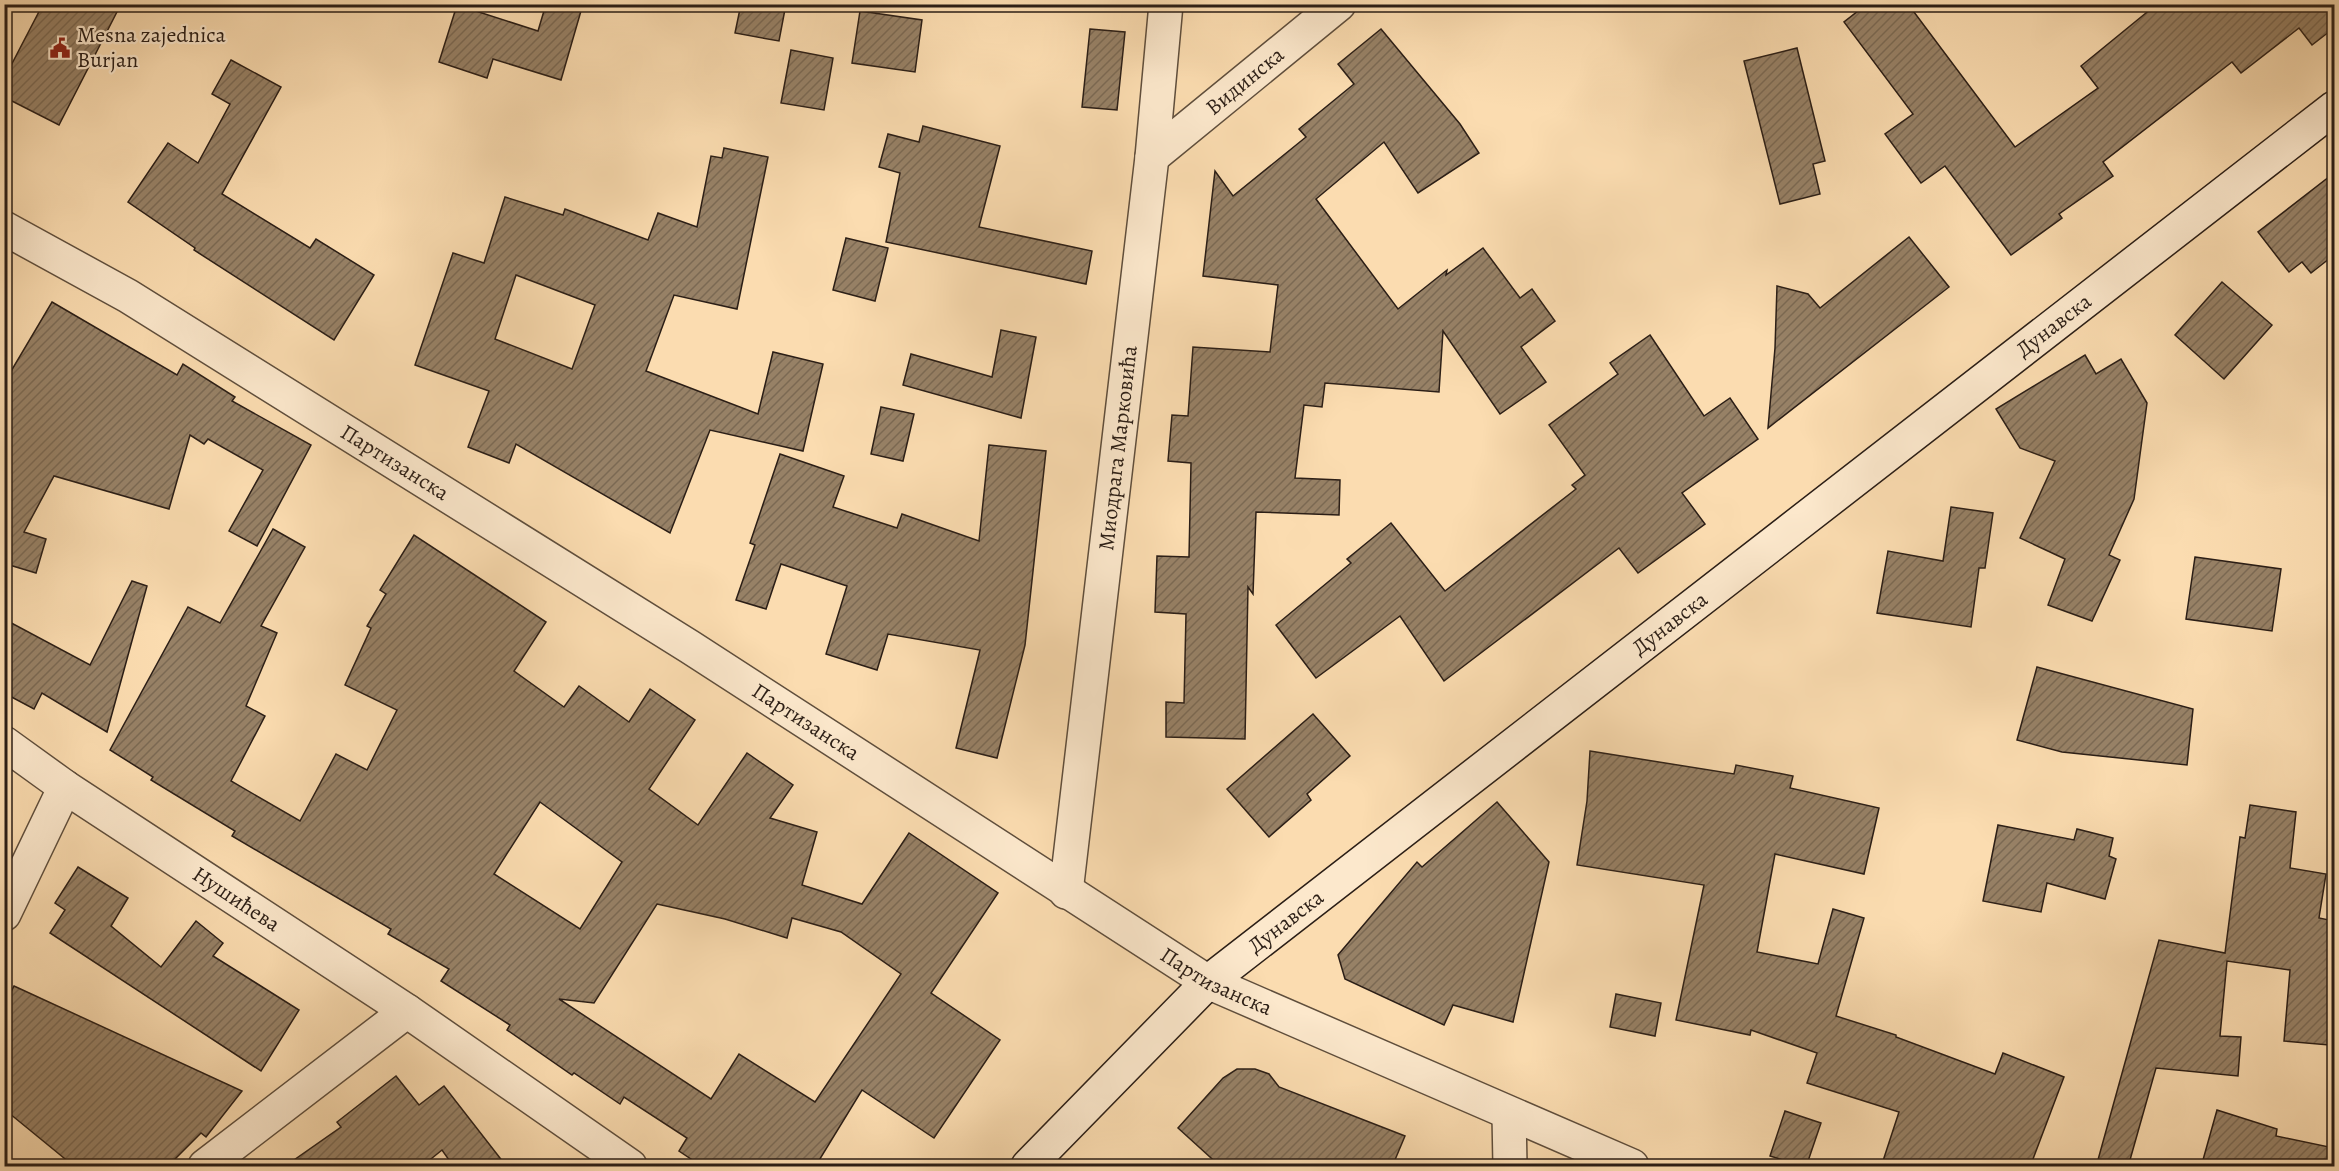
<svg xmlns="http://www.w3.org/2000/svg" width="2339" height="1171" viewBox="0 0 2339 1171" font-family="Alegreya,serif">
	<defs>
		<pattern id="building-hatch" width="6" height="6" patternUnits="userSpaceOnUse" patternTransform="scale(1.5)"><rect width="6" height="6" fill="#978166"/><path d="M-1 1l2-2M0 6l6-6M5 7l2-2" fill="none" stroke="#7b6953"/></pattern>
	</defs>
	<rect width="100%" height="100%" fill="#fbdcb0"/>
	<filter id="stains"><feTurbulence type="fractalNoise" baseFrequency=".00333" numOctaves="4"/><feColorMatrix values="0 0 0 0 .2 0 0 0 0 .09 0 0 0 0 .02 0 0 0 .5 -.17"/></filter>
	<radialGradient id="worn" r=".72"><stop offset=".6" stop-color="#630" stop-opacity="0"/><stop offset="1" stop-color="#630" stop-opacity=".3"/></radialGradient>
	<g fill="url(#building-hatch)" stroke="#2b1e16" stroke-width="1.5" fill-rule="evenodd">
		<path d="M43,4H121L59,125L4,97V79Z"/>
		<path d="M546,4H583L561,80L493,59L487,78L439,62L457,5L538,31Z"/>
		<path d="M741,4H786L779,41L735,33Z"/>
		<path d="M1867,4H1908L2015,147L2098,88L2081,66L2157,4H2334V28L2312,45L2299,28L2241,73L2232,62L2103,162L2113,176L2059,214L2062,218L2011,255L1945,166L1921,183L1885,134L1913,114L1844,22Z"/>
		<path d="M860,11L922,20L915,72L852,63Z"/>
		<path d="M1090,29L1125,32L1117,110L1082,107Z"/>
		<path d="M1381,29L1460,124L1479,153L1418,193L1384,142L1316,199L1398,309L1447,270L1446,275L1483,248L1520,298L1532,289L1555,321L1521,347L1546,382L1500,414L1443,331L1439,392L1325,383L1322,407L1304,405L1295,478L1340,480L1339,515L1256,512L1253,594L1248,587L1245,739L1166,737V702L1184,703L1186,614L1155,612L1157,556L1189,557L1191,463L1168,461L1172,415L1188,416L1193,347L1270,352L1278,285L1203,276L1215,171L1233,196L1306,137L1299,129L1354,84L1338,64Z"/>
		<path d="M1797,48L1825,161L1813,164L1820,194L1780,204L1744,61Z"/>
		<path d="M791,50L833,58L824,110L781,103Z"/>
		<path d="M231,60L281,87L222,194L310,248L316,239L374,275L334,340L194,250L195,248L128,202L168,143L198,163L230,104L212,94Z"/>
		<path d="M923,126L1000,146L979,227L1092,251L1086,284L886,242L900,173L879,167L888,134L919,142Z"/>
		<path d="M724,148L768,157L737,309L674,295L646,371L758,414L773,352L823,364L803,451L710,430L670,533L516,444L509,463L468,447L489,391L415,365L453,253L484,263L505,197L563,215L565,209L648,240L658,213L697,227L711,156L722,158ZM516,275L595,305L572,369L495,339Z"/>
		<path d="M2334,173V255L2311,273L2302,262L2289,272L2258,232Z"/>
		<path d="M1909,237L1949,287L1768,428L1775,348L1777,286L1808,294L1820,308Z"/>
		<path d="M846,238L888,248L875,301L833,290Z"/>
		<path d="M2222,282L2272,325L2224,379L2175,335Z"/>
		<path d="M52,302L177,375L183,364L235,397L232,401L311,445L257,546L229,531L263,470L208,439L204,444L190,435L169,509L54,476L24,532L46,539L36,573L6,564L4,568V383Z"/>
		<path d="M1001,330L1036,337L1021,418L903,385L911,354L992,377Z"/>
		<path d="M1650,335L1704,416L1730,398L1758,439L1682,493L1705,524L1638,573L1619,548L1444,681L1400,616L1316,678L1276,625L1351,563L1347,559L1391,523L1445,591L1576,489L1572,485L1585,475L1549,425L1618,374L1610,363Z"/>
		<path d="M2085,355L2096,374L2121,359L2147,403L2134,499L2109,555L2120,560L2092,621L2048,605L2065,559L2020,538L2055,461L2020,448L1996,409Z"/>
		<path d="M881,407L914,414L903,461L871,454Z"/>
		<path d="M989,445L1046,451L1025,645L997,758L956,748L980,650L888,634L877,670L826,654L847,586L781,564L766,609L736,600L755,545L750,543L780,454L844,476L833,507L897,528L902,514L979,541Z"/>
		<path d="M1951,507L1993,513L1985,568H1979L1971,627L1877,613L1888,551L1943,561Z"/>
		<path d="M273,529L305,547L261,626L277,633L246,706L265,716L231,781L300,821L336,754L367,770L397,710L345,685L371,628L367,626L386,594L380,590L414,535L546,622L514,671L564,707L579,686L629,722L650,689L695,720L649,789L698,825L747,753L793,785L770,818L817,832L802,885L862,904L909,833L998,893L931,993L1000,1040L934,1138L862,1090L815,1167H703L679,1151L687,1138L624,1097L620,1104L574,1073L572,1075L507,1030L510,1025L441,981L449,969L388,934L391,929L232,836L235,831L151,780L153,777L110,750L188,607L220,623ZM540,802L622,862L580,929L494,874ZM657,904L725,919L787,938L792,918L841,932L901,974L815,1102L739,1054L711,1099L559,999L594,1003Z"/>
		<path d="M2195,557L2281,569L2272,631L2186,619Z"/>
		<path d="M132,581L147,586L107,732L42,693L34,709L4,693V619L90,665Z"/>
		<path d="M2037,667L2193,709L2187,765L2062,752L2017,740Z"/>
		<path d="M1313,714L1350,756L1307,794L1311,800L1269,837L1227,789Z"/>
		<path d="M1590,751L1734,774L1736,765L1793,776L1790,788L1879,808L1864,874L1775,854L1757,952L1818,964L1833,909L1864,918L1836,1016L1896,1035V1037L1995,1074L2003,1053L2064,1077L2030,1167H1881L1899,1112L1807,1083L1817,1053L1751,1030L1750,1035L1676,1020L1704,885L1577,865L1587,801Z"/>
		<path d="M1497,802L1549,862L1513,1022L1453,1005L1444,1025L1345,979L1338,955L1417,862L1422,867Z"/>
		<path d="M2250,805L2296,812L2290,868L2326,874L2319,918L2334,921V980L2329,1045L2284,1041L2290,970L2227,961L2220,1036L2241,1037L2238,1076L2156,1068L2128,1167H2096L2159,940L2225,953L2240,837L2245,838Z"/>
		<path d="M1998,825L2074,840L2077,829L2113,838L2109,856L2116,859L2105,899L2047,883L2041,912L1983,901Z"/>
		<path d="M78,867L128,898L111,926L161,967L196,921L223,943L213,956L299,1010L261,1071L50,933L65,910L55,903Z"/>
		<path d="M14,986L242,1091L206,1137L201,1133L167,1167H75L4,1109V1006Z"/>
		<path d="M1616,994L1661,1003L1655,1036L1610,1027Z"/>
		<path d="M1237,1069H1255L1269,1074L1279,1087L1405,1136L1392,1167H1221L1178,1128L1223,1078Z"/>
		<path d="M396,1076L419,1105L444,1086L507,1167H454L442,1150L421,1167H284L341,1127L337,1122Z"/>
		<path d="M2217,1110L2277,1129L2276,1136L2334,1148V1167H2201Z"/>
		<path d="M1785,1111L1821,1123L1806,1167L1770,1156Z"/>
	</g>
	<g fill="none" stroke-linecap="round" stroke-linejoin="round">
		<g stroke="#5f4e3c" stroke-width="36">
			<g id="street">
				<path id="s1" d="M1152,157L1339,4"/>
				<path id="s2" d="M4,228L128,296L690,647L1208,982L1632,1166"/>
				<path id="s3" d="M4,743L65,787L407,1011L630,1166"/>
				<path id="s4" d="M1066,892L1152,157L1166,4"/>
				<path d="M4,914L65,787"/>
				<path d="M1509,1114L1510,1166"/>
				<path d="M205,1166L407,1011"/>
			</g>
		</g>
		<g stroke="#2b1e16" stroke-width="36">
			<g id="secondary">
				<path id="s5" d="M1028,1166L1208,982L2334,108"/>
			</g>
		</g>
		<use href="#street" stroke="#fce8cc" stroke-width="33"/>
		<use href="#secondary" stroke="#fce8cc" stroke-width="33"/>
	</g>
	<defs>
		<g id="civic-bare" transform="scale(1.62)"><path d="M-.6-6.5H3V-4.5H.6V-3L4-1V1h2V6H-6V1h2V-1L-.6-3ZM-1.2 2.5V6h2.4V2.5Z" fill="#8f2418" stroke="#fce8cc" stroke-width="2.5" paint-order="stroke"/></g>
	</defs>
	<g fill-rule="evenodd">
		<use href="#civic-bare" x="60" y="48"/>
	</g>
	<g text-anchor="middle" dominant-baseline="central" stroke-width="4.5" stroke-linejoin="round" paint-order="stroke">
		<g font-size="22" fill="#2b1e16" stroke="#fce8cc" text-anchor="start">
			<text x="77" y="35">Mesna zajednica<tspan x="77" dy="25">Burjan</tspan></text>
		</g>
		<g font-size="22" fill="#2b1e16" stroke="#fce8cc">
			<text stroke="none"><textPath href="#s1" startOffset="120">Видинска</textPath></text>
			<text stroke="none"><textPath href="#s5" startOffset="1328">Дунавска</textPath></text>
			<text stroke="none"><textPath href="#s4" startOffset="447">Миодрага Марковића</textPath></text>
			<text stroke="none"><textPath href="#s2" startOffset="456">Партизанска</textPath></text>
			<text stroke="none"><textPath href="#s5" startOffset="842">Дунавска</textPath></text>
			<text stroke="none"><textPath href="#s2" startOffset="942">Партизанска</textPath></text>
			<text stroke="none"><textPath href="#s3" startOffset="280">Нушићева</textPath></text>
			<text stroke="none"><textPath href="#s5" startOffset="356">Дунавска</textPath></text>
			<text stroke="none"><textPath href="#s2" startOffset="1428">Партизанска</textPath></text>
		</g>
	</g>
	<rect width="2339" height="1171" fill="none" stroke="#fbdcb0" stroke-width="24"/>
	<rect x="6" y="6" width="2327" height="1159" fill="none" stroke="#2b1e16" stroke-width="3"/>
	<rect x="12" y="12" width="2315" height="1147" fill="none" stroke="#2b1e16" stroke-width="1.5"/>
	<rect width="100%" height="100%" filter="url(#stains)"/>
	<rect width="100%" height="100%" fill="url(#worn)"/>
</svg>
